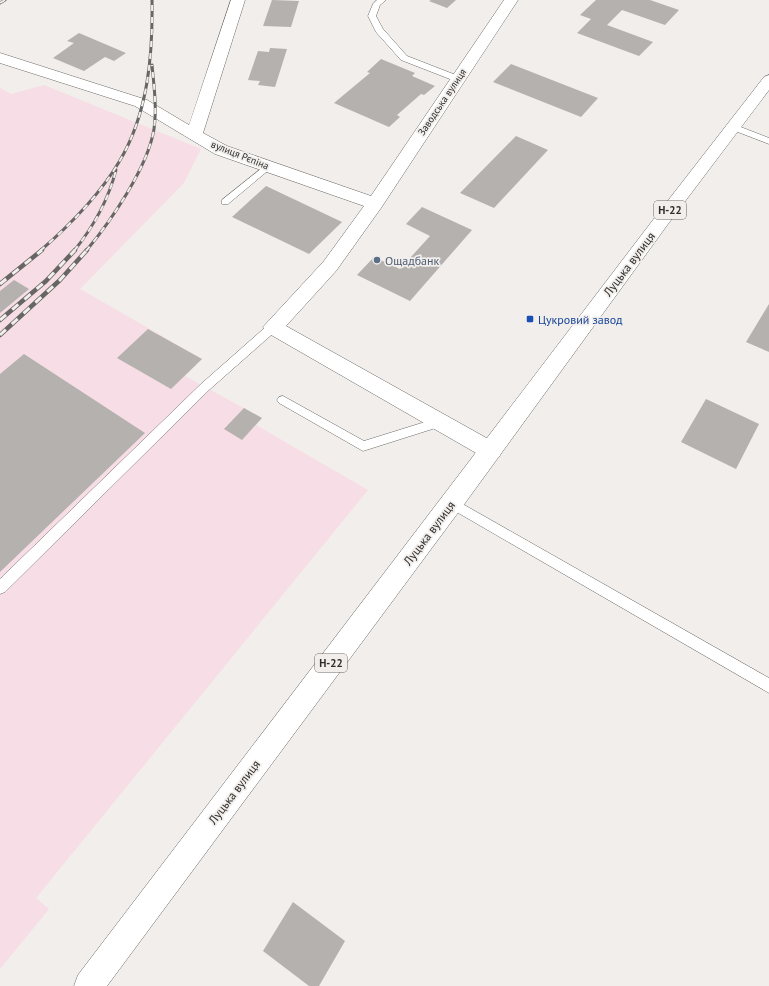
<svg xmlns="http://www.w3.org/2000/svg" width="769" height="986" viewBox="0 0 769 986" font-family="'PT Sans',sans-serif">
	<rect width="100%" height="100%" fill="#f1eeeb"/>
	<path fill="#f7dde5" d="M44,85L201,149L184,183L80,289L202,359L185,376L262,418L256,425L368,490L36,898L49,909L0,969V88L11,94Z"/>
	<g fill="#b4b1ae">
		<path d="M272,0L299,1L291,27L263,26Z"/>
		<path d="M431,0H456L447,8L429,1Z"/>
		<path d="M596,0H650L679,10L665,25L622,10L607,25L653,42L639,56L577,33L591,19L580,15Z"/>
		<path d="M79,33L126,53L114,61L105,57L84,71L53,58L74,43L67,41Z"/>
		<path d="M270,48L287,49L275,87L258,85L260,81L248,80L258,51L269,52Z"/>
		<path d="M381,59L415,73L412,76L435,86L424,95L421,94L397,115L400,117L389,127L334,103L370,73L367,72Z"/>
		<path d="M511,64L598,98L581,117L493,82Z"/>
		<path d="M516,136L548,150L494,208L460,193Z"/>
		<path d="M266,186L342,222L309,254L232,217Z"/>
		<path d="M422,207L472,230L410,301L357,275L374,257L400,269L430,236L406,224Z"/>
		<path d="M14,280L29,289L0,313V291Z"/>
		<path d="M769,304V352L746,342Z"/>
		<path d="M148,329L202,359L171,389L117,358Z"/>
		<path d="M24,354L145,433L0,572V374Z"/>
		<path d="M706,399L759,424L736,469L681,442Z"/>
		<path d="M244,408L262,418L242,440L224,429Z"/>
		<path d="M293,902L345,941L319,986H309L263,951Z"/>
	</g>
	<g fill="none" stroke-linecap="round" stroke-linejoin="round">
		<g stroke="#6c6a67" stroke-width="1">
			<g id="service">
				<path d="M377,0H386L380,5L376,16L383,29L407,56L461,77V81H455L401,60L376,32L368,16L373,4Z"/>
				<path d="M733,124L769,138V144L730,129L729,127Z"/>
				<path d="M267,164L270,165V169L228,204H222V200Z"/>
				<path d="M273,323L278,327L277,330L209,390L5,592L0,594V579L201,384L269,324Z"/>
				<path d="M283,396L364,441L441,417L445,419L447,422L445,425L363,451L279,403L277,400L279,397Z"/>
				<path d="M452,498L769,678V693L448,507L446,503L448,499Z"/>
			</g>
		</g>
		<g stroke="#6c6a67" stroke-width="1">
			<path id="minor" d="M231,0H245L203,133L227,146L371,196L504,0H518L381,208L336,271L286,326L499,445L502,451L499,457L491,460L483,457L266,332L263,327L324,261L364,206L215,154L135,106L0,63V53L147,100L189,125Z"/>
		</g>
		<g stroke="#6c6a67" stroke-width="1">
			<path id="primary" d="M769,75V90L668,224L460,510L107,986H74L78,975L656,216L764,77Z"/>
		</g>
		<use href="#service" fill="#fff" fill-rule="evenodd"/>
		<use href="#minor" fill="#fff" fill-rule="evenodd"/>
		<use href="#primary" fill="#fff" fill-rule="evenodd"/>
		<g stroke="#676664" stroke-width="3">
			<g id="rail-far1">
				<path d="M0,3L5,0"/>
				<path d="M40,251C70,225 99,196 119,162C148,114 153,55 152,0"/>
				<path d="M74,251C94,226 108,201 116,170"/>
				<path d="M86,251C111,221 148,167 154,129C157,108 154,86 152,65"/>
			</g>
		</g>
		<g stroke="#676664" stroke-width="4.5">
			<g id="rail">
				<path d="M0,284L42,250"/>
				<path d="M0,320L46,281L75,250"/>
				<path d="M0,335L60,280L87,250"/>
			</g>
		</g>
		<use href="#rail-far1" stroke="#f1eeeb" stroke-width="2" stroke-dasharray="6" stroke-linecap="butt"/>
		<use href="#rail" stroke="#f1eeeb" stroke-width="3" stroke-dasharray="8" stroke-linecap="butt"/>
	</g>
	<circle fill="#5c6f8a" stroke="#f1eeeb" stroke-width="1.5" cx="377" cy="260" r="4"/>
	<rect fill="#1a4fb4" stroke="#f1eeeb" stroke-width="1.5" x="526" y="315" width="8" height="8" rx="2"/>
	<g text-anchor="middle" dominant-baseline="central" stroke-width="3.5" stroke-linejoin="round" paint-order="stroke">
		<g font-size="10" fill="#2e2d2c" stroke="#f1eeeb">
			<text transform="translate(442 102) rotate(-56)">Заводська вулиця</text>
			<text transform="translate(240 155) rotate(22)">вулиця Рєпіна</text>
		</g>
		<g fill="#f1eeeb" stroke="#686765" stroke-width="1">
			<rect x="654" y="201" width="32" height="18" rx="3"/>
			<rect x="315" y="654" width="32" height="18" rx="3"/>
		</g>
		<g font-size="11" font-weight="bold" fill="#2e2d2c">
			<text x="670" y="210">Н-22</text>
			<text x="331" y="663">Н-22</text>
		</g>
		<g font-size="12" fill="#4e5e75" stroke="#f1eeeb" text-anchor="start">
			<text x="385" y="260">Ощадбанк</text>
		</g>
		<g font-size="12" fill="#2e2d2c" stroke="#f1eeeb">
			<text transform="translate(629 264) rotate(-53)">Луцька вулиця</text>
			<text transform="translate(429 533) rotate(-53)">Луцька вулиця</text>
			<text transform="translate(234 792) rotate(-53)">Луцька вулиця</text>
		</g>
		<g font-size="12" fill="#164399" stroke="#f1eeeb" text-anchor="start">
			<text x="538" y="319">Цукровий завод</text>
		</g>
	</g>
</svg>
